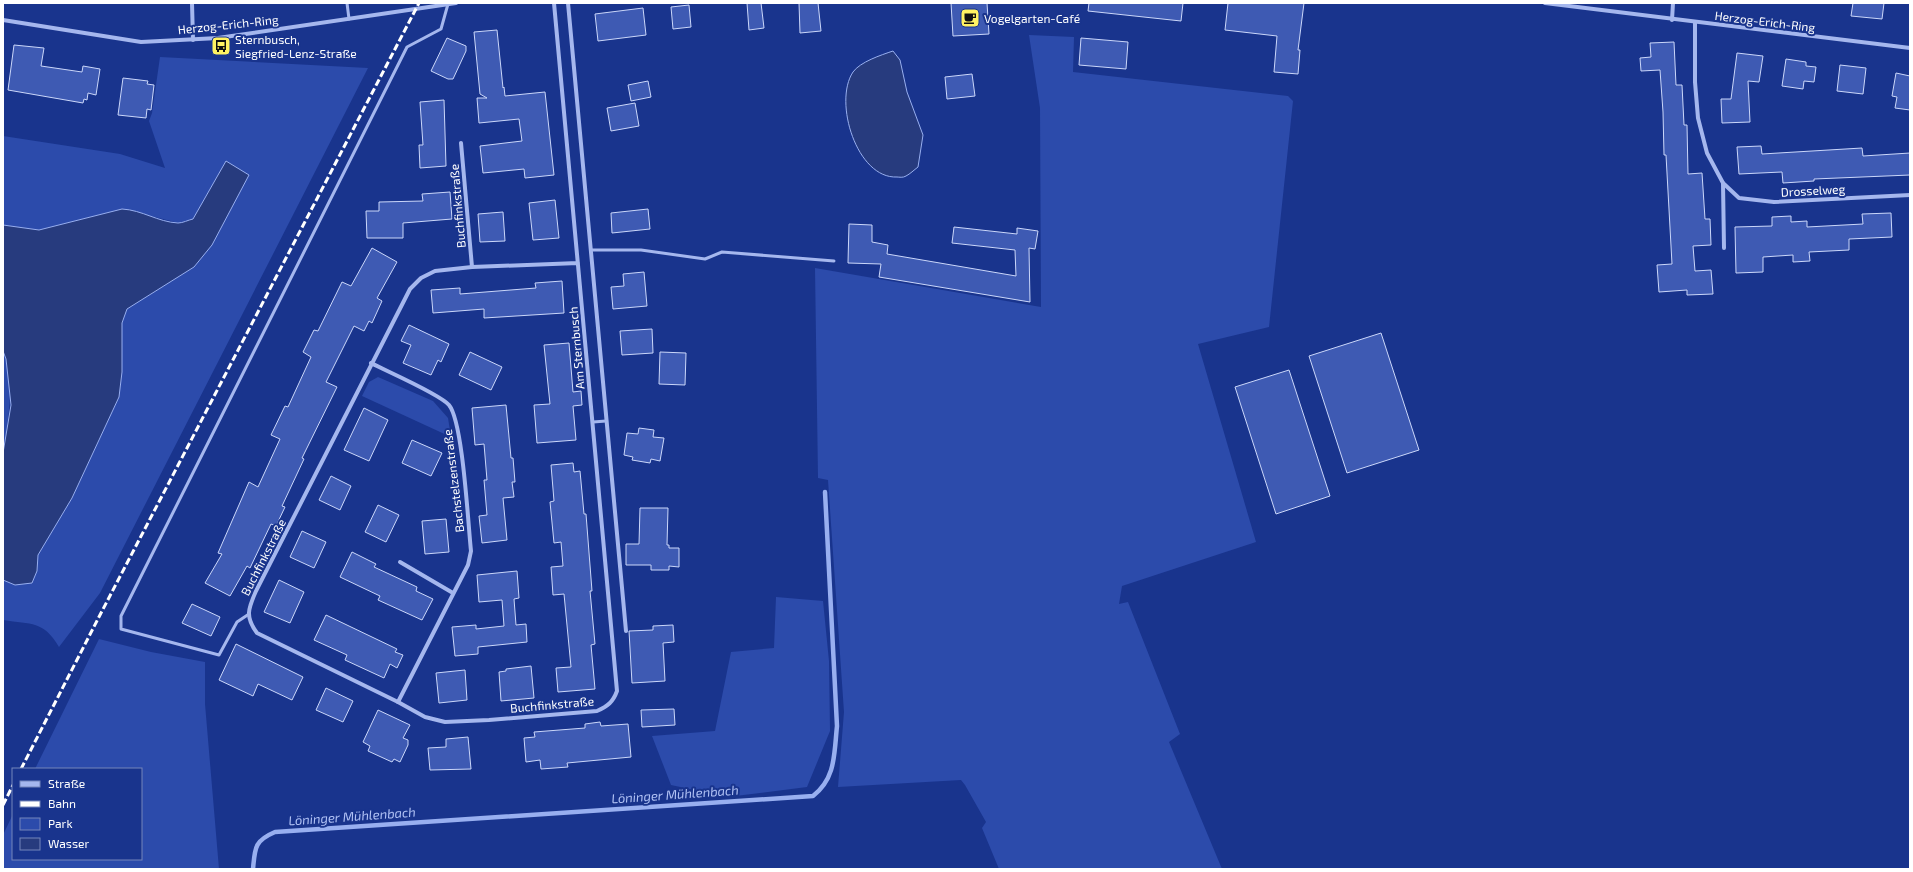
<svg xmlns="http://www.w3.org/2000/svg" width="1913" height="872" viewBox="0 0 1913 872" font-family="'Exo 2',sans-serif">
	<rect width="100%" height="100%" fill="#19348d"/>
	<g fill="#2c4bab">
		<path d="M1029,35L1074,37L1073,72L1288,96L1293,101L1269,327L1198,344L1256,542L1122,586L1119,604L1128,602L1180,734L1169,742L1222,869H999L982,828L986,822L965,785L961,780L838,787L844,712L828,480L818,478L815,268L1041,307L1040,108Z"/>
		<path d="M160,57L368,68L100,593L59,647C43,620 32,625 3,620V580L15,585L37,571L38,555L72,498L119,397L122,372V323L127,309L194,267L226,161L193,219L179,223L122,209L39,230L3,225V136L120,154L165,168L149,121L152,113Z"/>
		<path d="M3,351C16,383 8,421 3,453Z"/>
		<path d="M378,377L433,401L448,418L451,437L362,396L369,382Z"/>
		<path d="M776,597L823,601L829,661L830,731L807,787L727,797L671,785L652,736L715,731L731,652L774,648Z"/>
		<path d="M99,639L151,652L205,662V704L219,869H3V835L13,814V859H141V769H35Z"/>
	</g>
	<g fill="#273b7e" stroke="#98aff0">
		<path d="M893,51L900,60L907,92L923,135L918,167C914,170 910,174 906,176C903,178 899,177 897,177C857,179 833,102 853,72C860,62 881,55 893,51Z"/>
		<path d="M226,161L249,175L212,245L194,267L127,309L122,323V372L119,397L72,498L38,555L37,571L32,583L15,585L3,580V453L11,405L6,359L3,351V225L39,230L122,209C142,210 158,222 178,223C183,223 188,220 193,219Z"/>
	</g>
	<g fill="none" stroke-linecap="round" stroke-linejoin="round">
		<path stroke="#98aff0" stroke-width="4.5" d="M253,869C255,848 254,841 275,832L813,796C836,778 834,754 837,726L825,492"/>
	</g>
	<g fill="#3e5ab3" stroke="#cbd7fa">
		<path d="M747,3H761L764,28L749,30Z"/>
		<path d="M799,3H818L821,31L800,33Z"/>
		<path d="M951,3H987L989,34L953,36Z"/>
		<path d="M1089,3H1183L1181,21L1088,11Z"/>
		<path d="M1228,3H1304L1298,50H1300L1298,74L1274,72L1277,36L1225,30Z"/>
		<path d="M1853,3H1884L1882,19L1851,16Z"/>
		<path d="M689,5L691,27L673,29L671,7Z"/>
		<path d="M643,8L646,35L598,41L595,14Z"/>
		<path d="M497,30L503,88L504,87L505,96L545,92L554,175L525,178L524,169L483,173L480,146L522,141L519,119L479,123L477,98H487L480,94L474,32Z"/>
		<path d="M447,38L466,46V51L453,79H448L431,71Z"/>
		<path d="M1081,38L1128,42L1126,69L1079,65Z"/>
		<path d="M1674,42L1676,85H1682L1684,125H1687L1688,174L1702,173L1705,219H1710L1711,245L1693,246L1695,271L1711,270L1713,294L1687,295V290L1659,292L1657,265L1672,264L1666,155H1664L1663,112L1660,70L1641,71L1640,58L1651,57L1650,43Z"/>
		<path d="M14,45L44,48L41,66L82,72L83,66L100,69L96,95L88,93L87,100L84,99L83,103L8,90Z"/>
		<path d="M1737,53L1763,56L1759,82L1748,81L1750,122L1722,123L1721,99H1731Z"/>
		<path d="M1786,59L1806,62V66L1816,67L1814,82L1804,81L1803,89L1782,86Z"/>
		<path d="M1840,65L1866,68L1863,94L1837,91Z"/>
		<path d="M1896,73L1910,76V110L1895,108L1897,97L1892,96Z"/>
		<path d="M972,74L975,96L947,99L945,77Z"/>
		<path d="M123,78L148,81L147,84L154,85L151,110L147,109L146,118L118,115Z"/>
		<path d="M648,81L651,97L631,101L628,85Z"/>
		<path d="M444,100L446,166L420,168L419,145H423L420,102Z"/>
		<path d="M635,103L639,126L611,131L607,108Z"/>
		<path d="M1761,146L1762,154L1862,148L1863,156L1910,153V175L1814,179V181L1783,183L1782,172L1739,174L1737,147Z"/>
		<path d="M450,192L452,219L403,223V238H367L366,211H379V202L423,201L422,194Z"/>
		<path d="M555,200L559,238L533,240L529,203Z"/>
		<path d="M648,209L650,229L612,233L611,213Z"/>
		<path d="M503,212L505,241L480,242L478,214Z"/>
		<path d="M1891,213L1892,237L1849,239V250L1809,252L1810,261L1793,262V255L1763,257V272L1736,273L1735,227L1772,226V217L1791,216V222L1807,221V227L1863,224L1862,214Z"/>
		<path d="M849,224L872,225V242L888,245L887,254L1016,276L1015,250L952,243L954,227L1017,234V228L1038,231L1035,249L1029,248L1030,302L879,277L881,264L848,263Z"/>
		<path d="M372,248L397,262L377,298L382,301L372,323L369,321L364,331L354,326L326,382L337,387L302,458L304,459L282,506L285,507L276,526L271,524L250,568L247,566L230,596L205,583L222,554L218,553L249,482L258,487L280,439L271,435L285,406L288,407L311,357L303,352L314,330L318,331L342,282L351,286Z"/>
		<path d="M644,272L647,306L613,309L611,287L624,286L623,274Z"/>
		<path d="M562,281L564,313L484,318V309L433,313L431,290L460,288V294L536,288L535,283Z"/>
		<path d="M409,325L449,344L441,362L438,360L431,375L403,363L411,345L401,341Z"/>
		<path d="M652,329L653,353L622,355L620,331Z"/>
		<path d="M1381,333L1419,450L1347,473L1309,356Z"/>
		<path d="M569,343L573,392L581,391L582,405L573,406L576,440L537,443L534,405L550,404L544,345Z"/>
		<path d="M470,352L502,367L491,390L459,375Z"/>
		<path d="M660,352L686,353L685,385L659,384Z"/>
		<path d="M1289,370L1330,496L1276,514L1235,387Z"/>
		<path d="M506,405L511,458H513L515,482H512L514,497L503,498L507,540L482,543L479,516L487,515L484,480H487L484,444L475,445L472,408Z"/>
		<path d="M364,408L388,420L369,461L344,450Z"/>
		<path d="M639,428L654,430L653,437L664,438L660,461L651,459L650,463L632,460L633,457L624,455L627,433L638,434Z"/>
		<path d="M412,440L442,453L431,476L402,463Z"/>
		<path d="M573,463L574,472L580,471L584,514H586L592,591H590L595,644L591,645L595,689L558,692L556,668L571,667L564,594L553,595L551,567L563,566L561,542L554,543L550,502L554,501L551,465Z"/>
		<path d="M331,476L351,486L340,510L319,500Z"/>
		<path d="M378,505L399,515L386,542L365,532Z"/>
		<path d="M640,508H668L667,545H669V548H679V567L669,566V570H651V565H626V544H639Z"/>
		<path d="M446,519L449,552L425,554L422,521Z"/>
		<path d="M302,531L326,542L314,568L290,557Z"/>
		<path d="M352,552L376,564L374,567L417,587L416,591L433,599L422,620L378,600L380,596L340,577Z"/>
		<path d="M517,571L519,598L514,599L516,625L526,624L527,642L478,647V654L455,656L452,627L476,625V629L504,626L502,600L479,602L477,575Z"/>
		<path d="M279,580L304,592L290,623L264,612Z"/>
		<path d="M192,604L220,617L211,636L182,623Z"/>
		<path d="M326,615L397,649L395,652L403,655L397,668L390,664L384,678L345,660L347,655L314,640Z"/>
		<path d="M673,625L674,642L663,643L665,681L632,683L629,631L653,630V626Z"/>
		<path d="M236,644L303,677L292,700L258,684L253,696L219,680Z"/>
		<path d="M531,666L534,698L501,701L499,672L506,671V669Z"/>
		<path d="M465,670L467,700L439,703L436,673Z"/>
		<path d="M326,688L353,701L343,722L316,710Z"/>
		<path d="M674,709L675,725L642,727L641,710Z"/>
		<path d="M378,710L410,725L403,738L408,740V745L400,762L394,759L392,762L368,751L370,746L363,742Z"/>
		<path d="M600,722L601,726L628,724L631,757L567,763L568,767L541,769L540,760L526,762L524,738L535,737L534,732L585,728V724Z"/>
		<path d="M468,737L471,769L430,770L428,748L446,747V739Z"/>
	</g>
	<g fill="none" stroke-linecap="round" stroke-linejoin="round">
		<g stroke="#a5b7ee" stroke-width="3">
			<path d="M347,3L349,19"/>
			<path d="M591,250H641L705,259L722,252L834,261"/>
			<path d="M593,422L606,421"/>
			<path d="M249,614L237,622L219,655L121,629V616L407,47L441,29L448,4"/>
		</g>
		<g stroke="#a5b7ee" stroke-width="4">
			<path d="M192,3L193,40"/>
			<path d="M554,3C575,232 596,462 617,691C613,702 608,706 597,711L489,720L445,722L425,717L398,702L257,633C245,617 248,609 256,591L410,289L421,278L435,271L472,267L578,263"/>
			<path d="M568,3L626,631"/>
			<path d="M1545,3L1910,48"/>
			<path d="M3,20L141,42L218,38L456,3"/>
			<path d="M1672,20L1673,3"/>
			<path d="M1695,23V82L1698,118L1707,153L1723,183L1739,198L1774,202L1910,195"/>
			<path d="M461,143L472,267"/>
			<path d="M1723,183L1724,248"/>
			<path d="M371,363C386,371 440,394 449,405C463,422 468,524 471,551L468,565L398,702"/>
			<path d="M400,562L453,593"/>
		</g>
		<g stroke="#fff" stroke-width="3" stroke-dasharray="7 3" stroke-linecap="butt">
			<path d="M21,769L101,613L419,3"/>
			<path d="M3,805L13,785"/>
		</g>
	</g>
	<defs>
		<g id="cafe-square" transform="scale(1)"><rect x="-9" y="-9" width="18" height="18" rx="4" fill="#fff262" stroke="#19348d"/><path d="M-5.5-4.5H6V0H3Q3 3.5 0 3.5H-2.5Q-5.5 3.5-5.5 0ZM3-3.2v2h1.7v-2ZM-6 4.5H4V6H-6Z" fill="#111"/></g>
		<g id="bus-square" transform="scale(1)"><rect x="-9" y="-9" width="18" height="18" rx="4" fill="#fff262" stroke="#19348d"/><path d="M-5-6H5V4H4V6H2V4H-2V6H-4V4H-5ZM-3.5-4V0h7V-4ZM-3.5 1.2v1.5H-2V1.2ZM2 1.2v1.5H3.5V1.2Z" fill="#111"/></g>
	</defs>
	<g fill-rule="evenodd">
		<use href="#cafe-square" x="970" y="18"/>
		<use href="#bus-square" x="221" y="46"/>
	</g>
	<g text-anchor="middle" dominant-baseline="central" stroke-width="4" stroke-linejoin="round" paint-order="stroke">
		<g font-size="12" fill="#fff" stroke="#19348d" text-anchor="start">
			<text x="984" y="18">Vogelgarten-Café</text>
			<text x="235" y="39">Sternbusch,<tspan x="235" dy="14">Siegfried-Lenz-Straße</tspan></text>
		</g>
		<g font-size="12" fill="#fff" stroke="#19348d">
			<text transform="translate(1765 21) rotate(7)">Herzog-Erich-Ring</text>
			<text transform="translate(228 24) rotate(-6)">Herzog-Erich-Ring</text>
			<text transform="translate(1813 190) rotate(-3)">Drosselweg</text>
			<text transform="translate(457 206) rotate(-95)">Buchfinkstraße</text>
			<text transform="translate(576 348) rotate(-95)">Am Sternbusch</text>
			<text transform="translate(453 481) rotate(-97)">Bachstelzenstraße</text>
			<text transform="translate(263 557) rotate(-63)">Buchfinkstraße</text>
			<text transform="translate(552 704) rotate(-5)">Buchfinkstraße</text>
		</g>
		<g font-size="13" font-style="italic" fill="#b1c2f5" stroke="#19348d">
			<text transform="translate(675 794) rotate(-4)">Löninger Mühlenbach</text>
			<text transform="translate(352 816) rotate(-4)">Löninger Mühlenbach</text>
		</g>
	</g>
	<rect width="1913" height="872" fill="none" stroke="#ffffff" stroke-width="8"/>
	<rect x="12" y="768" width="130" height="92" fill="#19348d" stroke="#7585bb"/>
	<rect x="20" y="781" width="20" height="6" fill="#a5b7ee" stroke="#7585bb"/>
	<text x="48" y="788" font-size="12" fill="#ffffff">Straße</text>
	<rect x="20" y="801" width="20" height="6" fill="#ffffff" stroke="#7585bb"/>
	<text x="48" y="808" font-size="12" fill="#ffffff">Bahn</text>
	<rect x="20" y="818" width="20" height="12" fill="#2c4bab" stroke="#7585bb"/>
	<text x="48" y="828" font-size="12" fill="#ffffff">Park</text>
	<rect x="20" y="838" width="20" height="12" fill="#273b7e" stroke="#7585bb"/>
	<text x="48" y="848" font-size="12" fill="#ffffff">Wasser</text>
</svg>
